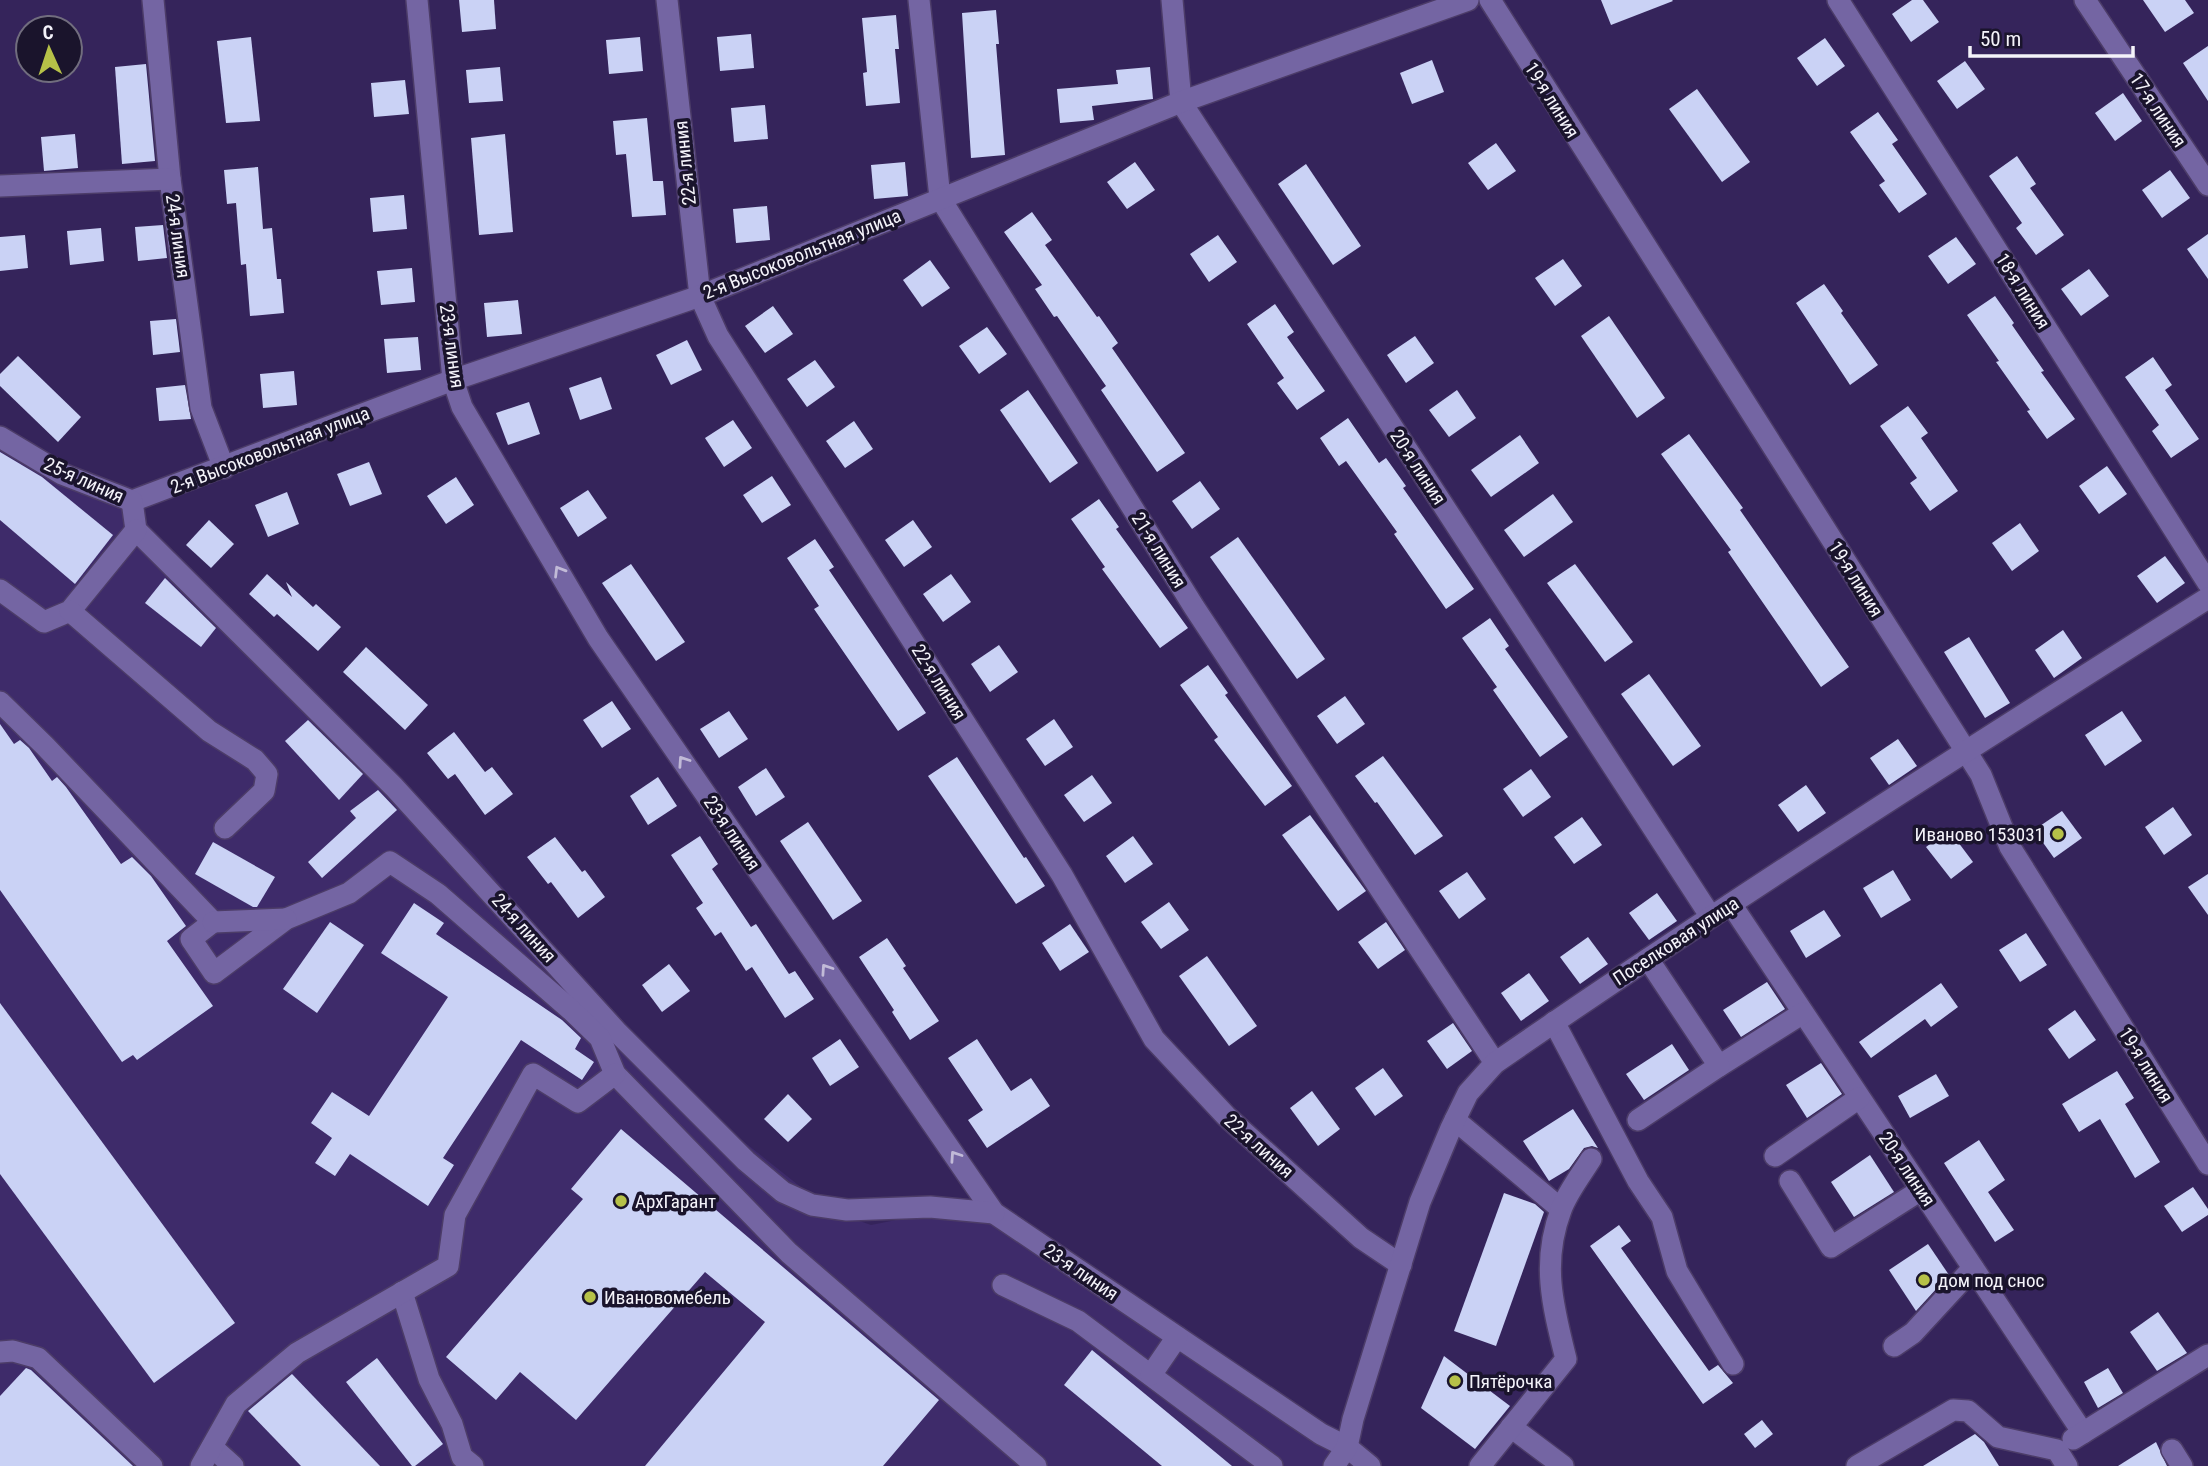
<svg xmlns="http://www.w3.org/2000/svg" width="2208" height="1466" viewBox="0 0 2208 1466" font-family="'Roboto Condensed',sans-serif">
	<rect width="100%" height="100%" fill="#35245b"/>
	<path fill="#3e2b6a" d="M0,432L141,513L184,583L294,676L474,854L681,1092L831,1211L871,1225L936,1212L1008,1227L1376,1466H0Z"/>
	<g fill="#cad2f5">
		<path d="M459,0H494L496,29L462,32Z"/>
		<path d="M1601,0H1672L1673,1L1611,25Z"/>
		<path d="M1912,0H1923L1939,22L1911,42L1892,14Z"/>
		<path d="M2143,0H2185L2194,13L2165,32Z"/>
		<path d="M996,10L999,44H996L1005,155L971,158L962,13Z"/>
		<path d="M896,15L899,49H895L900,103L866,106L863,73L867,72L862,18Z"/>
		<path d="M751,34L754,68L720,71L717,37Z"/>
		<path d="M251,37L260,121L226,123L217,41Z"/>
		<path d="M640,37L643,71L609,74L606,40Z"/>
		<path d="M1825,38L1845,66L1817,86L1797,58Z"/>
		<path d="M2208,46V101L2183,63Z"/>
		<path d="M1432,60L1444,92L1412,104L1400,73Z"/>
		<path d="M1965,61L1985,89L1957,109L1937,81Z"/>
		<path d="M146,64L155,161L122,164L115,67Z"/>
		<path d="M500,67L503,101L469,103L466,70Z"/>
		<path d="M1150,67L1153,99L1092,106L1094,120L1060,123L1057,89L1118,84L1116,70Z"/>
		<path d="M405,80L409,114L374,117L371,83Z"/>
		<path d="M1697,89L1750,162L1722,182L1669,109Z"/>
		<path d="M2123,93L2142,121L2115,141L2095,113Z"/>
		<path d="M765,105L768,139L734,142L731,108Z"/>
		<path d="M1878,112L1898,140L1892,144L1927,194L1899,213L1879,185L1885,181L1850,132Z"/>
		<path d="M647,118L653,181H663L666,215L632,217L626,154L616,155L613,121Z"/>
		<path d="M75,134L78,168L44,171L41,137Z"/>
		<path d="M505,134L513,232L479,235L471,138Z"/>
		<path d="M1496,143L1516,171L1488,190L1468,163Z"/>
		<path d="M2017,156L2036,184L2030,188L2064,235L2036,255L2016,228L2022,223L1989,176Z"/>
		<path d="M905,162L908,196L874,199L871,165Z"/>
		<path d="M1135,162L1155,190L1127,209L1107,182Z"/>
		<path d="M1306,164L1361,246L1333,265L1278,184Z"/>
		<path d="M258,167L263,229L272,228L277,279H281L284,313L250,316L246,264L241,265L236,203L227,204L224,170Z"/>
		<path d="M2170,170L2190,198L2162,218L2142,190Z"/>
		<path d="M404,195L407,229L373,232L370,198Z"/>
		<path d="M767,206L770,240L736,243L733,209Z"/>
		<path d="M1032,212L1052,240L1045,245L1097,317L1099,316L1118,343L1112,348L1185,453L1157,472L1101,390L1106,386L1057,316L1054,317L1035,289L1042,285L1004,232Z"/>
		<path d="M163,225L167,258L138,261L135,227Z"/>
		<path d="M101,228L104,261L70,265L67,231Z"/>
		<path d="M2208,234V279L2187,249Z"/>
		<path d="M25,235L28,268L0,271V237Z"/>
		<path d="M1218,235L1237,262L1209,282L1190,254Z"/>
		<path d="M1956,237L1976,264L1948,284L1928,256Z"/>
		<path d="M1563,259L1582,286L1555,306L1535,278Z"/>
		<path d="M930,260L950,288L922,307L903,280Z"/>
		<path d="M412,268L415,302L381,305L377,271Z"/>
		<path d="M2089,269L2109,296L2081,316L2061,289Z"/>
		<path d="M1824,284L1843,311L1841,313L1878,365L1850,385L1796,303Z"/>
		<path d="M1995,296L2014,323L2012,325L2044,371L2041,372L2075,419L2047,439L2027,411L2030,410L1996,362L1999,361L1967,315Z"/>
		<path d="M518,300L522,334L487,337L484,303Z"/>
		<path d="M1275,304L1294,332L1287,337L1325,391L1297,410L1277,383L1284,378L1247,324Z"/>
		<path d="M773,306L793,334L765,353L745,326Z"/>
		<path d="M1609,316L1665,398L1637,418L1581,336Z"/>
		<path d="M176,319L180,352L153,355L150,321Z"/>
		<path d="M987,327L1007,354L979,374L959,346Z"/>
		<path d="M1415,336L1434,363L1406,383L1387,355Z"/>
		<path d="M418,337L421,370L387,373L384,339Z"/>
		<path d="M687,340L702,370L671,385L656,355Z"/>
		<path d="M18,356L81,417L58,442L0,386V374Z"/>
		<path d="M2153,357L2172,385L2165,390L2199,439L2171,458L2152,431L2159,425L2125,377Z"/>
		<path d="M815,360L835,387L807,407L787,379Z"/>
		<path d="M294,371L297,405L263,408L260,374Z"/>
		<path d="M601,377L612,409L580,420L569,388Z"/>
		<path d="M185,385L191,419L159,421L156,388Z"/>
		<path d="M1028,390L1078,463L1050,483L1000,410Z"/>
		<path d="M1457,390L1476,418L1449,437L1429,410Z"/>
		<path d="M529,402L540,434L508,445L496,413Z"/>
		<path d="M1908,406L1928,433L1921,438L1958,491L1930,511L1910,483L1917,478L1880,426Z"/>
		<path d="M1348,418L1379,463L1386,458L1406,486L1403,488L1474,589L1446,609L1394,534L1397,532L1346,461L1339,466L1320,438Z"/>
		<path d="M733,420L752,448L724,467L705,438Z"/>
		<path d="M854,421L873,449L845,468L826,441Z"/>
		<path d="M1689,434L1743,508L1740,510L1849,667L1821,687L1728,552L1731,550L1661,454Z"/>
		<path d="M1520,435L1539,463L1491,497L1471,470Z"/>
		<path d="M0,452L42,477L113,535L75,584L0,520Z"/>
		<path d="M369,462L382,494L350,506L337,474Z"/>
		<path d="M2107,466L2127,494L2099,514L2079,486Z"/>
		<path d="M772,476L791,505L762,523L743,495Z"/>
		<path d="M456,477L474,505L446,524L427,496Z"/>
		<path d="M1200,481L1220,509L1192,529L1172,501Z"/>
		<path d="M588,490L607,518L578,537L560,508Z"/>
		<path d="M287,492L299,524L268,537L255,505Z"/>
		<path d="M1553,494L1573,522L1524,557L1504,530Z"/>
		<path d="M1099,499L1119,527L1116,529L1188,628L1160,648L1102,569L1105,567L1071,519Z"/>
		<path d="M209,520L234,544L211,568L186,545Z"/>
		<path d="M913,520L932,547L904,567L885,540Z"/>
		<path d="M2020,523L2039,551L2012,571L1992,543Z"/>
		<path d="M1238,537L1325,659L1297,679L1210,557Z"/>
		<path d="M815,539L834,567L829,570L926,713L898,731L814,609L819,606L787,558Z"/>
		<path d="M2165,556L2185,583L2157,603L2137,576Z"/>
		<path d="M631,564L685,642L656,661L602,583Z"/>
		<path d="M1575,564L1633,642L1605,662L1547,583Z"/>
		<path d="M267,574L292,597L286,582L313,607L316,604L341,627L318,651L277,614L274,617L249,594Z"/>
		<path d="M951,574L971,602L943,622L923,594Z"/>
		<path d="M165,578L216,628L201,647L145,603Z"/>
		<path d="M1490,618L1509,646L1505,649L1568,737L1540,757L1493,690L1497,687L1462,638Z"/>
		<path d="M2063,630L2082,658L2054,678L2035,650Z"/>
		<path d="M1969,637L2010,703L1985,718L1944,652Z"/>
		<path d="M999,645L1018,672L990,692L971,664Z"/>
		<path d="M366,647L428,705L405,730L343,672Z"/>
		<path d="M1208,665L1228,693L1225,695L1292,786L1265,806L1214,740L1218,737L1180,685Z"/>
		<path d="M1649,674L1701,746L1673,766L1621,694Z"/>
		<path d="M1345,696L1365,724L1337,744L1317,716Z"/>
		<path d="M612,701L631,729L602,748L583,720Z"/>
		<path d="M729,711L748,739L719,758L700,729Z"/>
		<path d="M2122,711L2142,741L2105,766L2085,735Z"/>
		<path d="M1054,719L1073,747L1045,766L1026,739Z"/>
		<path d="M308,720L363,774L339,800L285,741Z"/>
		<path d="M0,724L14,744L20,740L29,748L52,781L57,777L66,787L121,864L132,857L151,876L186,926L167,941L213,1006L137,1060L133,1055L122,1062L0,890Z"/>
		<path d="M454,732L485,772L492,767L513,794L485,815L455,774L448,779L427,753Z"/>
		<path d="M1898,739L1917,766L1889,785L1870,758Z"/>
		<path d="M1383,756L1443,836L1415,855L1377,802L1375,803L1355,776Z"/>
		<path d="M957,757L1024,858L1026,857L1045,886L1016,904L928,776Z"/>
		<path d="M766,768L785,797L756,816L738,787Z"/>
		<path d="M1531,769L1551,797L1523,817L1503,789Z"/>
		<path d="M1092,775L1112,803L1084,822L1064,795Z"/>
		<path d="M658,777L677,806L648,825L630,796Z"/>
		<path d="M1806,785L1826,813L1798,832L1778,805Z"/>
		<path d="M378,790L397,810L322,878L308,862L356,818L350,811Z"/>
		<path d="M2173,807L2192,835L2164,855L2145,827Z"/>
		<path d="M2062,811L2082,838L2054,858L2034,830Z"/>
		<path d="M1310,815L1366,891L1338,911L1282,835Z"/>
		<path d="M1582,817L1602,845L1574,864L1554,837Z"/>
		<path d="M808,822L862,901L833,920L780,841Z"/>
		<path d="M1949,830L1973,862L1951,879L1926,847Z"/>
		<path d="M700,836L718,864L712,869L751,927L756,924L789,974L795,971L814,999L785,1018L752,967L746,971L721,932L715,936L696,908L703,903L671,855Z"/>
		<path d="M1133,836L1153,864L1125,883L1106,856Z"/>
		<path d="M555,837L582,872L585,870L605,897L578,918L551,882L548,884L527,857Z"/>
		<path d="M213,842L275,877L257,907H253L195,874Z"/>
		<path d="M1893,870L1911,900L1881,918L1863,888Z"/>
		<path d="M1467,872L1486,899L1459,919L1439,891Z"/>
		<path d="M2208,874V915L2188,887Z"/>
		<path d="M1657,893L1677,921L1649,940L1629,913Z"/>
		<path d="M1169,902L1189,930L1161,949L1141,922Z"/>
		<path d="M414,903L444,923L436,934L562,1020L581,1038L575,1049L594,1062L582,1080L521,1040L443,1158L454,1165L428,1206L350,1154L335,1176L315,1163L332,1138L311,1123L332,1092L369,1116L448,997L381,953Z"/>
		<path d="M1824,910L1841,936L1806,958L1790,931Z"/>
		<path d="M330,922L364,945L317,1013L283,989Z"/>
		<path d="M1386,922L1405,950L1378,969L1358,942Z"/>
		<path d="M1070,924L1089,952L1060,971L1042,943Z"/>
		<path d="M2026,933L2047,965L2020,982L1999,950Z"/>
		<path d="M1588,937L1608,964L1580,984L1560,957Z"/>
		<path d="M887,938L906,966L903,968L939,1021L910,1040L892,1012L894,1010L859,957Z"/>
		<path d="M1207,956L1257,1026L1229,1046L1179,976Z"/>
		<path d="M669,964L690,991L662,1012L642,985Z"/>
		<path d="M1529,973L1549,1001L1521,1021L1501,993Z"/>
		<path d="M1767,982L1785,1009L1741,1037L1723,1010Z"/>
		<path d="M1941,983L1958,1007L1931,1027L1925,1019L1871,1058L1859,1042Z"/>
		<path d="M0,1003L235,1323L154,1383L0,1174Z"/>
		<path d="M2075,1010L2096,1040L2069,1059L2048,1029Z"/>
		<path d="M1453,1023L1472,1051L1447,1069L1427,1041Z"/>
		<path d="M840,1039L859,1067L830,1086L812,1058Z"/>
		<path d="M977,1039L1011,1091L1031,1078L1050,1106L987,1148L968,1120L983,1110L948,1058Z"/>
		<path d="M1672,1044L1689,1070L1644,1100L1626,1074Z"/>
		<path d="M1821,1063L1842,1094L1807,1118L1786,1085Z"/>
		<path d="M1383,1068L1403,1096L1375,1116L1355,1088Z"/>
		<path d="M2117,1071L2134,1098L2125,1104L2160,1162L2135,1178L2100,1119L2079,1132L2062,1104Z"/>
		<path d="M1936,1074L1949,1096L1910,1118L1898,1096Z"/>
		<path d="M1312,1091L1340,1129L1318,1146L1290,1108Z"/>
		<path d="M788,1094L812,1119L788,1142L764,1119Z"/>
		<path d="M1573,1109L1598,1148L1592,1146L1584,1148L1569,1169L1549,1181L1523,1141Z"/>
		<path d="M621,1129L939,1400L883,1466H645L765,1322L705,1272L576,1420L520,1372L496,1400L446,1357L583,1199L571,1189Z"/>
		<path d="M1979,1140L2005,1180L1988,1192L2014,1230L1995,1242L1944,1163Z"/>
		<path d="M1870,1155L1894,1192L1854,1217L1831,1182Z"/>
		<path d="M2193,1187L2208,1209V1215L2182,1232L2164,1206Z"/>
		<path d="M1504,1193L1535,1204L1544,1212L1496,1346L1454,1331Z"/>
		<path d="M1619,1225L1631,1241L1621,1248L1709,1371L1718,1365L1733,1383L1703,1404L1590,1246Z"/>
		<path d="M1928,1244L1949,1275L1916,1311L1889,1270Z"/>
		<path d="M2158,1312L2187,1353L2157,1371L2130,1332Z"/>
		<path d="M1092,1350L1232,1466H1162L1064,1385Z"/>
		<path d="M1444,1356L1510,1406L1475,1449L1421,1408Z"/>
		<path d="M377,1358L443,1444L415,1466H412L346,1382Z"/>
		<path d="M26,1368L31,1370L133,1466H0V1396Z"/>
		<path d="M2108,1368L2123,1393L2098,1408L2084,1382Z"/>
		<path d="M292,1374L380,1466H301L248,1411Z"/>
		<path d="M1762,1420L1773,1434L1755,1448L1744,1434Z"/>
		<path d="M1975,1434L1984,1442L1999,1466H1923Z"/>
		<path d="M2156,1442L2167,1466H2118Z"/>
	</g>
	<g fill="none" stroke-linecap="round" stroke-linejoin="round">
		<g stroke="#4c3c68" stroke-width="24">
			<g id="minor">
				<path d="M153,0L170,179L201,408L224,468"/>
				<path d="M417,0L453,380L462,407L598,638L994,1213L1321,1434L1347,1447L1370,1466"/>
				<path d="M667,0L700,296L718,336L1062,875L1154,1039L1226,1116L1361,1238L1401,1265"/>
				<path d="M919,0L940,198L1194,607L1495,1063"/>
				<path d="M1172,0L1181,102L1711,917"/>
				<path d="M1490,0L1981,775L2010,847L2208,1164"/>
				<path d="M1838,0L2208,583"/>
				<path d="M2085,0L2208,185"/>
				<path d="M0,186L170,179"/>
				<path d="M0,437L62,474L132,501"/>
				<path d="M132,501L453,380L700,296L1181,102L1468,0"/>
				<path d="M132,501L136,530L394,787L618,1033L746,1161L783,1192L812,1205L847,1210L930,1207L994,1213"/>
				<path d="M0,590L44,622L70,611L136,530"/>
				<path d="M70,611L209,731L255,760L267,774L264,791L225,828"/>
				<path d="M0,702L45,746L213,922L191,939L214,973L286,919L349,893L390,862L438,894L571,1010L600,1038L615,1074L789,1253L1036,1466"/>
				<path d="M1731,904L2083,1433"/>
				<path d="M213,922L286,919"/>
				<path d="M1554,1022L1638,1181L1662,1217L1677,1271L1733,1364"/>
				<path d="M1719,1066L1803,1013"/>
				<path d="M1455,1120L1561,1209"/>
				<path d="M1638,1120L1719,1066L1648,959"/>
				<path d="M1775,1156L1859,1098"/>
				<path d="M1790,1181L1831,1247L1921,1190"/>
				<path d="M1003,1285L1078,1321L1272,1466"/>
				<path d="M402,1292L429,1379L452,1424L462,1457L473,1466"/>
				<path d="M1894,1346L1913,1333L1973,1268"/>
				<path d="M0,1352L13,1351L38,1358L152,1466"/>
				<path d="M1151,1375L1177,1337"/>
				<path d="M1511,1427L1563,1466"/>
				<path d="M2073,1439L2208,1355"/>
				<path d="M212,1447L233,1466"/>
				<path d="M2172,1450L2182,1466"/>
				<path d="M201,1466L236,1404L297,1353L448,1266L455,1215L533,1074L578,1102L615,1074"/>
				<path d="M1334,1466L1347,1447L1353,1419L1420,1202L1451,1128L1468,1093L1495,1063C1728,902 1968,749 2208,598"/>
				<path d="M1480,1466L1566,1359C1553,1307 1541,1263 1561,1210C1567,1193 1581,1175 1591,1159"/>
				<path d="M1857,1466L1953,1410L1968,1411L1998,1437L2057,1450L2067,1466"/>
			</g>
		</g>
		<use href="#minor" stroke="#7465a3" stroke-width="21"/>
	</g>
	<defs><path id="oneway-chevron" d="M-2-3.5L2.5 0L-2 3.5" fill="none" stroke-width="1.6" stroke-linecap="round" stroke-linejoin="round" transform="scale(1.75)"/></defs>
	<g stroke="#c1bad7">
		<use href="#oneway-chevron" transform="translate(559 571) rotate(-121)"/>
		<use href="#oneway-chevron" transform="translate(683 761) rotate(-124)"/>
		<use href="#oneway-chevron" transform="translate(826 969) rotate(-124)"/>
		<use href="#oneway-chevron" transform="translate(955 1156) rotate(-124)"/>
	</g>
	<g fill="#b6c148" stroke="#1a142c" stroke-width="2.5">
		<circle cx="2058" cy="834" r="7"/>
		<circle cx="621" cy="1201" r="7"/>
		<circle cx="1924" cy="1280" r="7"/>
		<circle cx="590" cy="1297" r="7"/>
		<circle cx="1455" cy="1381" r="7"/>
	</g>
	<g text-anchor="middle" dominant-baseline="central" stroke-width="7" stroke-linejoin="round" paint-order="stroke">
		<g font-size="19" fill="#f4f3fa" stroke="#1a142c">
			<text transform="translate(1552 100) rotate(58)">19-я линия</text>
			<text transform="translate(2158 110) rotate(56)">17-я линия</text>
			<text transform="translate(685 163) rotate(-96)">22-я линия</text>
			<text transform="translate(178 236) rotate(82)">24-я линия</text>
			<text transform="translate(802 254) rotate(-22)">2-я Высоковольтная улица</text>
			<text transform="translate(2023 291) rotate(58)">18-я линия</text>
			<text transform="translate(452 346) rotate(82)">23-я линия</text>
			<text transform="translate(270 450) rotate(-21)">2-я Высоковольтная улица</text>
			<text transform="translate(1418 467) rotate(57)">20-я линия</text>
			<text transform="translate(84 480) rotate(24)">25-я линия</text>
			<text transform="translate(1159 550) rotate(58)">21-я линия</text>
			<text transform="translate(1856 579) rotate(58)">19-я линия</text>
			<text transform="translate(939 682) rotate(58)">22-я линия</text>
			<text transform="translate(732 833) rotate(56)">23-я линия</text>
			<text transform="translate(524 928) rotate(48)">24-я линия</text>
			<text transform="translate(1676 941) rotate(-33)">Поселковая улица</text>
			<text transform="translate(2146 1065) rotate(58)">19-я линия</text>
			<text transform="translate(1259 1146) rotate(42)">22-я линия</text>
			<text transform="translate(1907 1169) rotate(56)">20-я линия</text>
			<text transform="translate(1081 1272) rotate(34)">23-я линия</text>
		</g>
		<g font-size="19" fill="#f4f3fa" stroke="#1a142c" text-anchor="start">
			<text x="2044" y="834" text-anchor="end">Иваново 153031</text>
			<text x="635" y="1201">АрхГарант</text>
			<text x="1938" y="1280">дом под снос</text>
			<text x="604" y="1297">Ивановомебель</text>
			<text x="1469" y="1381">Пятёрочка</text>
		</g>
	</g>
	<g transform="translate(49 49) rotate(357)"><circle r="33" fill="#1a142c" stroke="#716d7e" stroke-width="2"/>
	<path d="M0-5L12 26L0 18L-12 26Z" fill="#b6c148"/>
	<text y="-10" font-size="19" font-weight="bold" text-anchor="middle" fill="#f4f3fa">С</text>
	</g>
	<path d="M1970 46v10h163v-10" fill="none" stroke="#f4f3fa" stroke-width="3.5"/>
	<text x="1980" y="46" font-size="21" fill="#f4f3fa" stroke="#1a142c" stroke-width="5" paint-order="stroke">50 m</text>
</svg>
